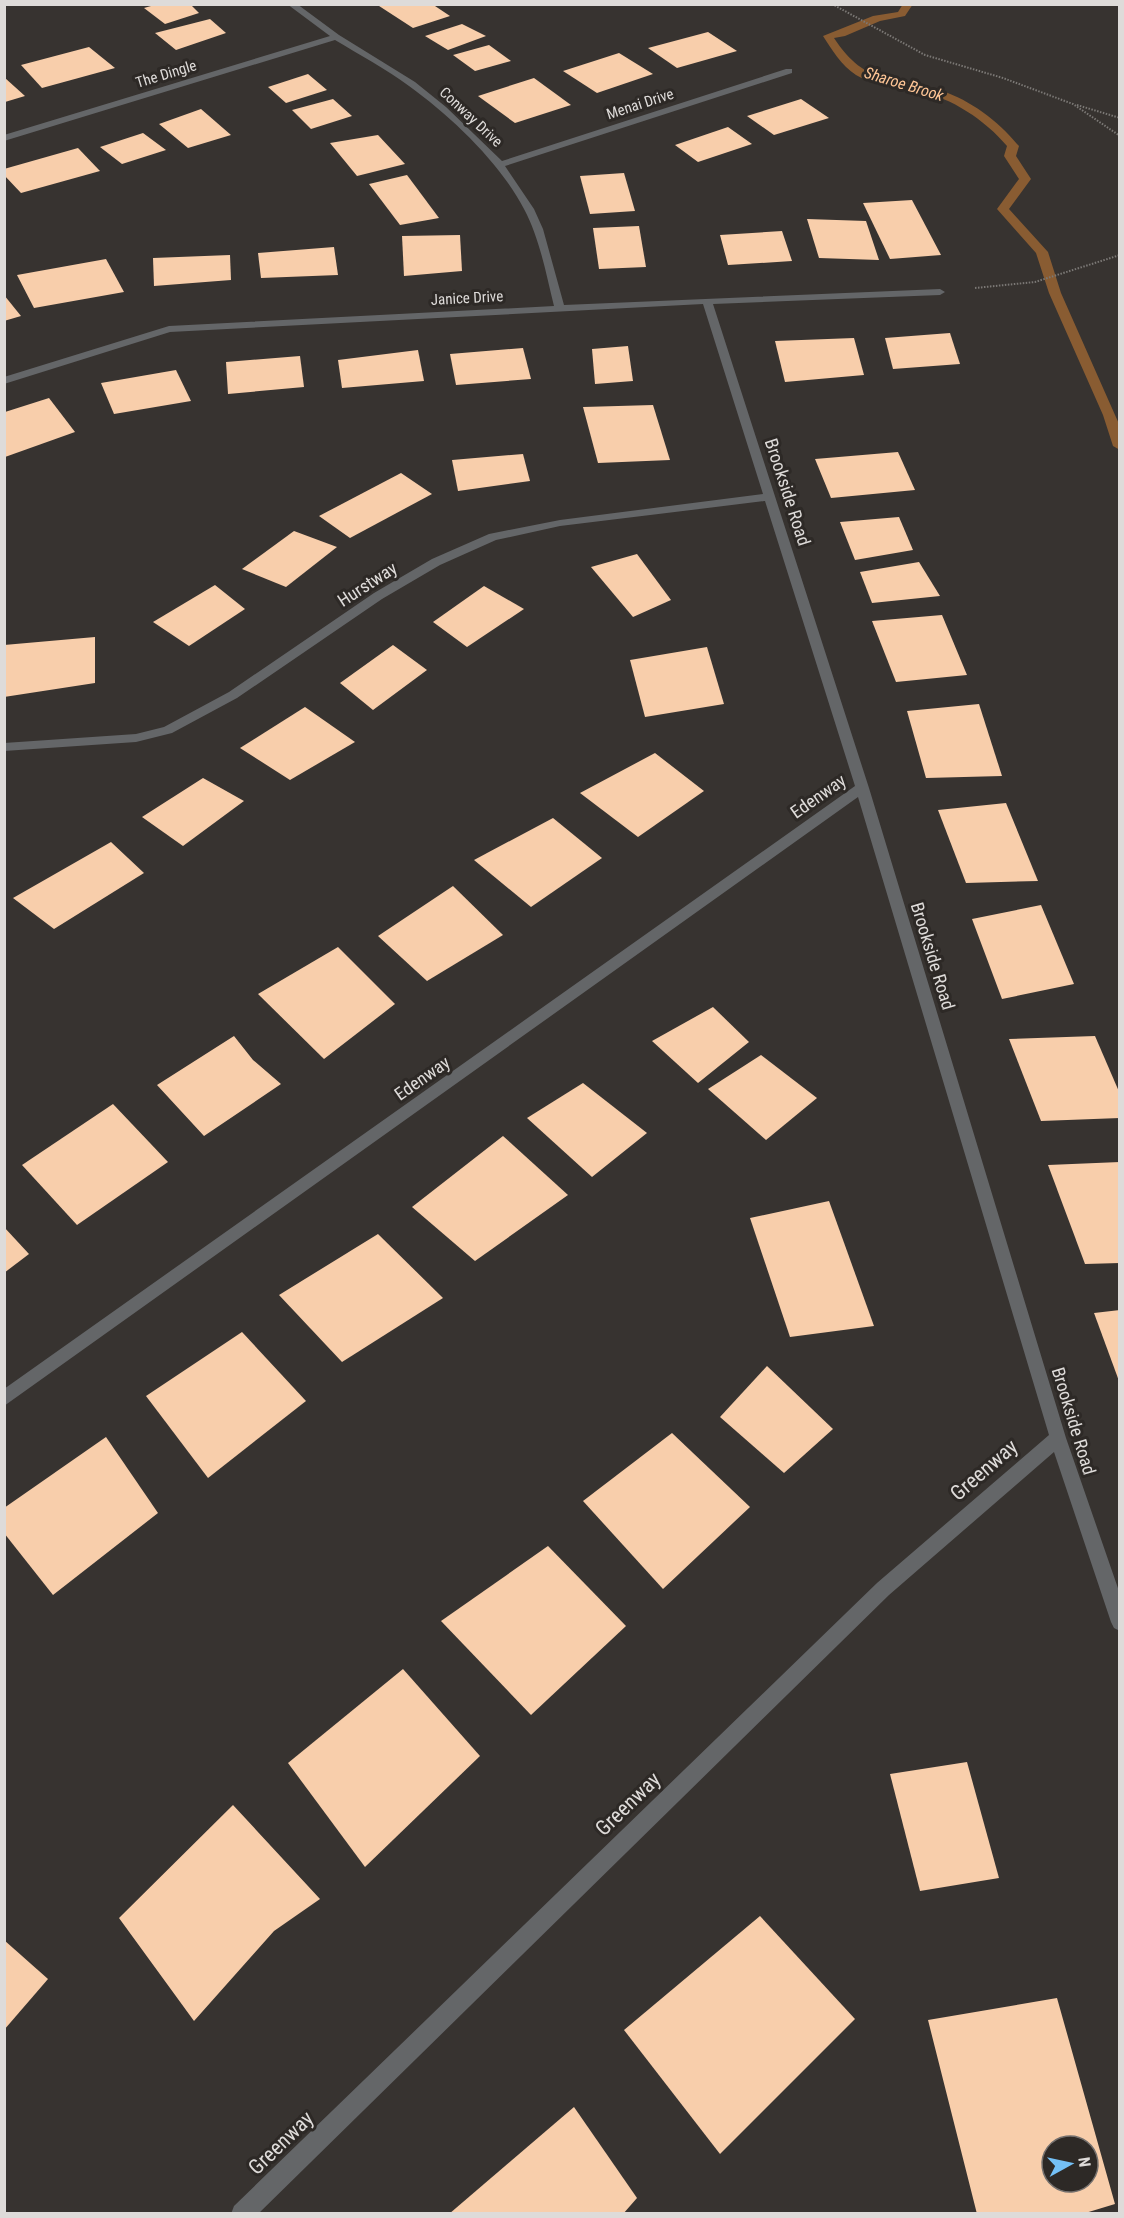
<svg xmlns="http://www.w3.org/2000/svg" width="1124" height="2218" viewBox="0 0 1124 2218" font-family="'Roboto Condensed',sans-serif">
	<rect width="100%" height="100%" fill="#373330"/>
	<g fill="none" stroke-linecap="round" stroke-linejoin="round">
		<path fill="#895c32" fill-rule="evenodd" d="M903,4H913L905,16L880,21L845,36L834,38C867,88 893,75 942,91C970,100 998,121 1017,144L1019,146L1016,156L1031,179L1009,209L1048,252L1061,293L1115,415L1120,426V450L1113,446L1103,415L1049,293L1036,253L997,209L1019,179L1004,156L1007,146C985,120 952,98 918,91C898,88 874,86 856,75C841,65 832,50 823,36L873,16L898,12Z"/>
	</g>
	<g fill="#f8ceab" fill-rule="evenodd">
		<path d="M158,4H190L199,13L165,24L144,8Z"/>
		<path d="M376,4H432L450,16L413,28Z"/>
		<path d="M210,19L226,33L176,50L155,33Z"/>
		<path d="M462,24L486,36L448,50L425,36Z"/>
		<path d="M708,32L737,51L677,68L648,48Z"/>
		<path d="M489,45L511,61L475,71L453,55Z"/>
		<path d="M89,47L115,68L42,88L21,65Z"/>
		<path d="M619,53L653,74L597,93L563,71Z"/>
		<path d="M308,74L327,90L286,103L268,87Z"/>
		<path d="M5,78L25,96L5,102Z"/>
		<path d="M534,78L571,105L515,123L478,96Z"/>
		<path d="M333,99L352,116L311,129L292,110Z"/>
		<path d="M801,99L829,118L774,135L747,116Z"/>
		<path d="M201,109L231,135L188,148L159,124Z"/>
		<path d="M728,127L752,144L698,162L675,145Z"/>
		<path d="M143,133L166,150L122,164L100,147Z"/>
		<path d="M378,135L405,164L357,176L330,143Z"/>
		<path d="M78,148L100,171L21,193L4,175V169Z"/>
		<path d="M624,173L635,211L590,214L580,176Z"/>
		<path d="M407,175L439,218L400,225L369,184Z"/>
		<path d="M912,200L941,255L890,259L863,203Z"/>
		<path d="M807,219L866,221L879,260L819,258Z"/>
		<path d="M639,226L646,267L599,269L593,228Z"/>
		<path d="M782,231L792,261L728,265L720,235Z"/>
		<path d="M460,235L462,271L404,276L402,236Z"/>
		<path d="M334,247L338,275L261,278L258,253Z"/>
		<path d="M230,255L231,280L154,286L153,258Z"/>
		<path d="M106,259L124,292L34,308L17,275Z"/>
		<path d="M4,295L21,316L4,321Z"/>
		<path d="M950,333L960,364L893,369L885,338Z"/>
		<path d="M854,338L864,375L785,382L775,341Z"/>
		<path d="M628,346L633,381L595,384L592,349Z"/>
		<path d="M523,348L531,379L456,385L450,354Z"/>
		<path d="M418,350L424,381L342,388L338,360Z"/>
		<path d="M300,356L304,387L228,394L226,362Z"/>
		<path d="M176,370L191,401L114,414L101,383Z"/>
		<path d="M49,398L75,432L5,457V412Z"/>
		<path d="M653,405L670,460L598,463L583,407Z"/>
		<path d="M898,452L915,490L831,498L815,459Z"/>
		<path d="M523,454L530,481L458,491L452,460Z"/>
		<path d="M401,473L432,494L350,538L319,516Z"/>
		<path d="M899,517L913,550L855,560L840,522Z"/>
		<path d="M294,531L337,547L286,587L242,569Z"/>
		<path d="M637,554L671,600L633,617L591,567Z"/>
		<path d="M919,562L940,596L872,603L860,572Z"/>
		<path d="M215,585L245,609L189,646L153,622Z"/>
		<path d="M484,586L524,609L467,647L433,622Z"/>
		<path d="M942,615L967,675L896,682L872,621Z"/>
		<path d="M95,637V683L4,697V645Z"/>
		<path d="M393,645L427,670L373,710L340,683Z"/>
		<path d="M707,647L724,704L645,717L630,660Z"/>
		<path d="M979,704L1002,776L926,778L907,711Z"/>
		<path d="M305,707L355,742L290,780L240,748Z"/>
		<path d="M655,753L704,791L638,837L580,793Z"/>
		<path d="M203,778L244,801L183,846L142,817Z"/>
		<path d="M1006,803L1038,881L966,883L938,810Z"/>
		<path d="M553,818L602,858L531,907L474,860Z"/>
		<path d="M111,842L144,873L54,929L13,898Z"/>
		<path d="M453,886L503,935L427,981L378,936Z"/>
		<path d="M1041,905L1074,984L1002,999L972,919Z"/>
		<path d="M338,947L395,1004L324,1059L258,994Z"/>
		<path d="M713,1007L749,1042L698,1083L652,1041Z"/>
		<path d="M234,1036L253,1060L281,1084L204,1136L157,1085Z"/>
		<path d="M1095,1036L1120,1094V1118L1041,1121L1009,1039Z"/>
		<path d="M761,1055L817,1098L766,1140L708,1089Z"/>
		<path d="M583,1083L647,1133L592,1177L527,1118Z"/>
		<path d="M113,1104L168,1162L77,1225L22,1165Z"/>
		<path d="M503,1136L568,1195L475,1261L412,1207Z"/>
		<path d="M1120,1162V1263L1085,1264L1048,1165Z"/>
		<path d="M829,1201L874,1326L790,1337L750,1218Z"/>
		<path d="M4,1227L29,1254L4,1273Z"/>
		<path d="M378,1234L443,1298L342,1362L279,1295Z"/>
		<path d="M1120,1310V1381H1119L1094,1313Z"/>
		<path d="M242,1332L306,1401L208,1478L146,1396Z"/>
		<path d="M767,1366L833,1429L784,1473L720,1417Z"/>
		<path d="M672,1433L750,1507L663,1589L583,1501Z"/>
		<path d="M106,1437L158,1513L53,1595L4,1533V1508Z"/>
		<path d="M548,1546L626,1626L531,1715L441,1621Z"/>
		<path d="M403,1669L480,1756L365,1867L288,1763Z"/>
		<path d="M967,1762L999,1878L920,1891L890,1774Z"/>
		<path d="M233,1805L320,1899L274,1931L194,2021L119,1918Z"/>
		<path d="M760,1916L855,2019L720,2154L624,2030Z"/>
		<path d="M4,1940L48,1979L4,2030Z"/>
		<path d="M1057,1998L1115,2204L1082,2214H977L928,2020ZM1052,2146H1088V2182H1052Z"/>
		<path d="M574,2107L637,2198L623,2214H449Z"/>
	</g>
	<g fill="none" stroke-linecap="round" stroke-linejoin="round">
		<g stroke="#7b7875" stroke-width="2" stroke-dasharray="1.5 1.5" stroke-linecap="butt">
			<path d="M832,4L925,55L1003,78L1073,104L1120,136"/>
			<path d="M1077,105L1120,118"/>
			<path d="M975,288L1035,282L1120,255"/>
		</g>
		<path fill="#646668" fill-rule="evenodd" d="M287,4H297L339,35L415,82L446,107L502,161L786,69H792V73L505,166L534,209L543,229L564,305L940,289L945,292L940,295L713,304L869,788L1066,1438L1120,1594V1631L1114,1628L1111,1622L1054,1452L889,1595L258,2214H231L234,2206L877,1583L1049,1435L858,797L4,1406V1389L855,786L765,501L560,526L496,540L440,565L382,599L237,698L172,733L136,742L4,751V743L136,734L164,727L229,692L374,593L432,559L489,534L560,520L763,494L703,304L170,332L4,384V377L169,326L554,306C546,274 540,239 524,209C500,163 452,117 409,86C386,69 360,55 335,40L4,141V135L330,36Z"/>
	</g>
	<g text-anchor="middle" dominant-baseline="central" stroke-width="6" stroke-linejoin="round" paint-order="stroke">
		<g font-size="15" fill="#dedbd9" stroke="#2d2926">
			<text transform="translate(166 74) rotate(-17)">The Dingle</text>
			<text transform="translate(640 104) rotate(-18)">Menai Drive</text>
			<text transform="translate(471 117) rotate(43)">Conway Drive</text>
			<text transform="translate(467 298) rotate(-3)">Janice Drive</text>
		</g>
		<g font-size="16" font-style="italic" fill="#ffc696" stroke="#2d2926">
			<text transform="translate(904 84) rotate(17)">Sharoe Brook</text>
		</g>
		<g font-size="18" fill="#dedbd9" stroke="#2d2926">
			<text transform="translate(788 492) rotate(72)">Brookside Road</text>
			<text transform="translate(367 584) rotate(-33)">Hurstway</text>
			<text transform="translate(818 796) rotate(-35)">Edenway</text>
			<text transform="translate(933 956) rotate(73)">Brookside Road</text>
			<text transform="translate(422 1078) rotate(-35)">Edenway</text>
			<text transform="translate(1074 1421) rotate(73)">Brookside Road</text>
		</g>
		<g font-size="21" fill="#dedbd9" stroke="#2d2926">
			<text transform="translate(984 1470) rotate(-41)">Greenway</text>
			<text transform="translate(628 1804) rotate(-44)">Greenway</text>
			<text transform="translate(281 2143) rotate(-44)">Greenway</text>
		</g>
	</g>
	<rect width="1124" height="2218" fill="none" stroke="#dedbd9" stroke-width="12"/>
	<g transform="translate(1070 2164) rotate(82)"><circle r="28" fill="#2d2926" stroke="#74706e" stroke-width="1.5"/>
	<path d="M0-4.5L10 22L0 15L-10 22Z" fill="#74c0f6"/>
	<text y="-9" font-size="16" font-weight="bold" text-anchor="middle" fill="#dedbd9">N</text>
	</g>
</svg>
